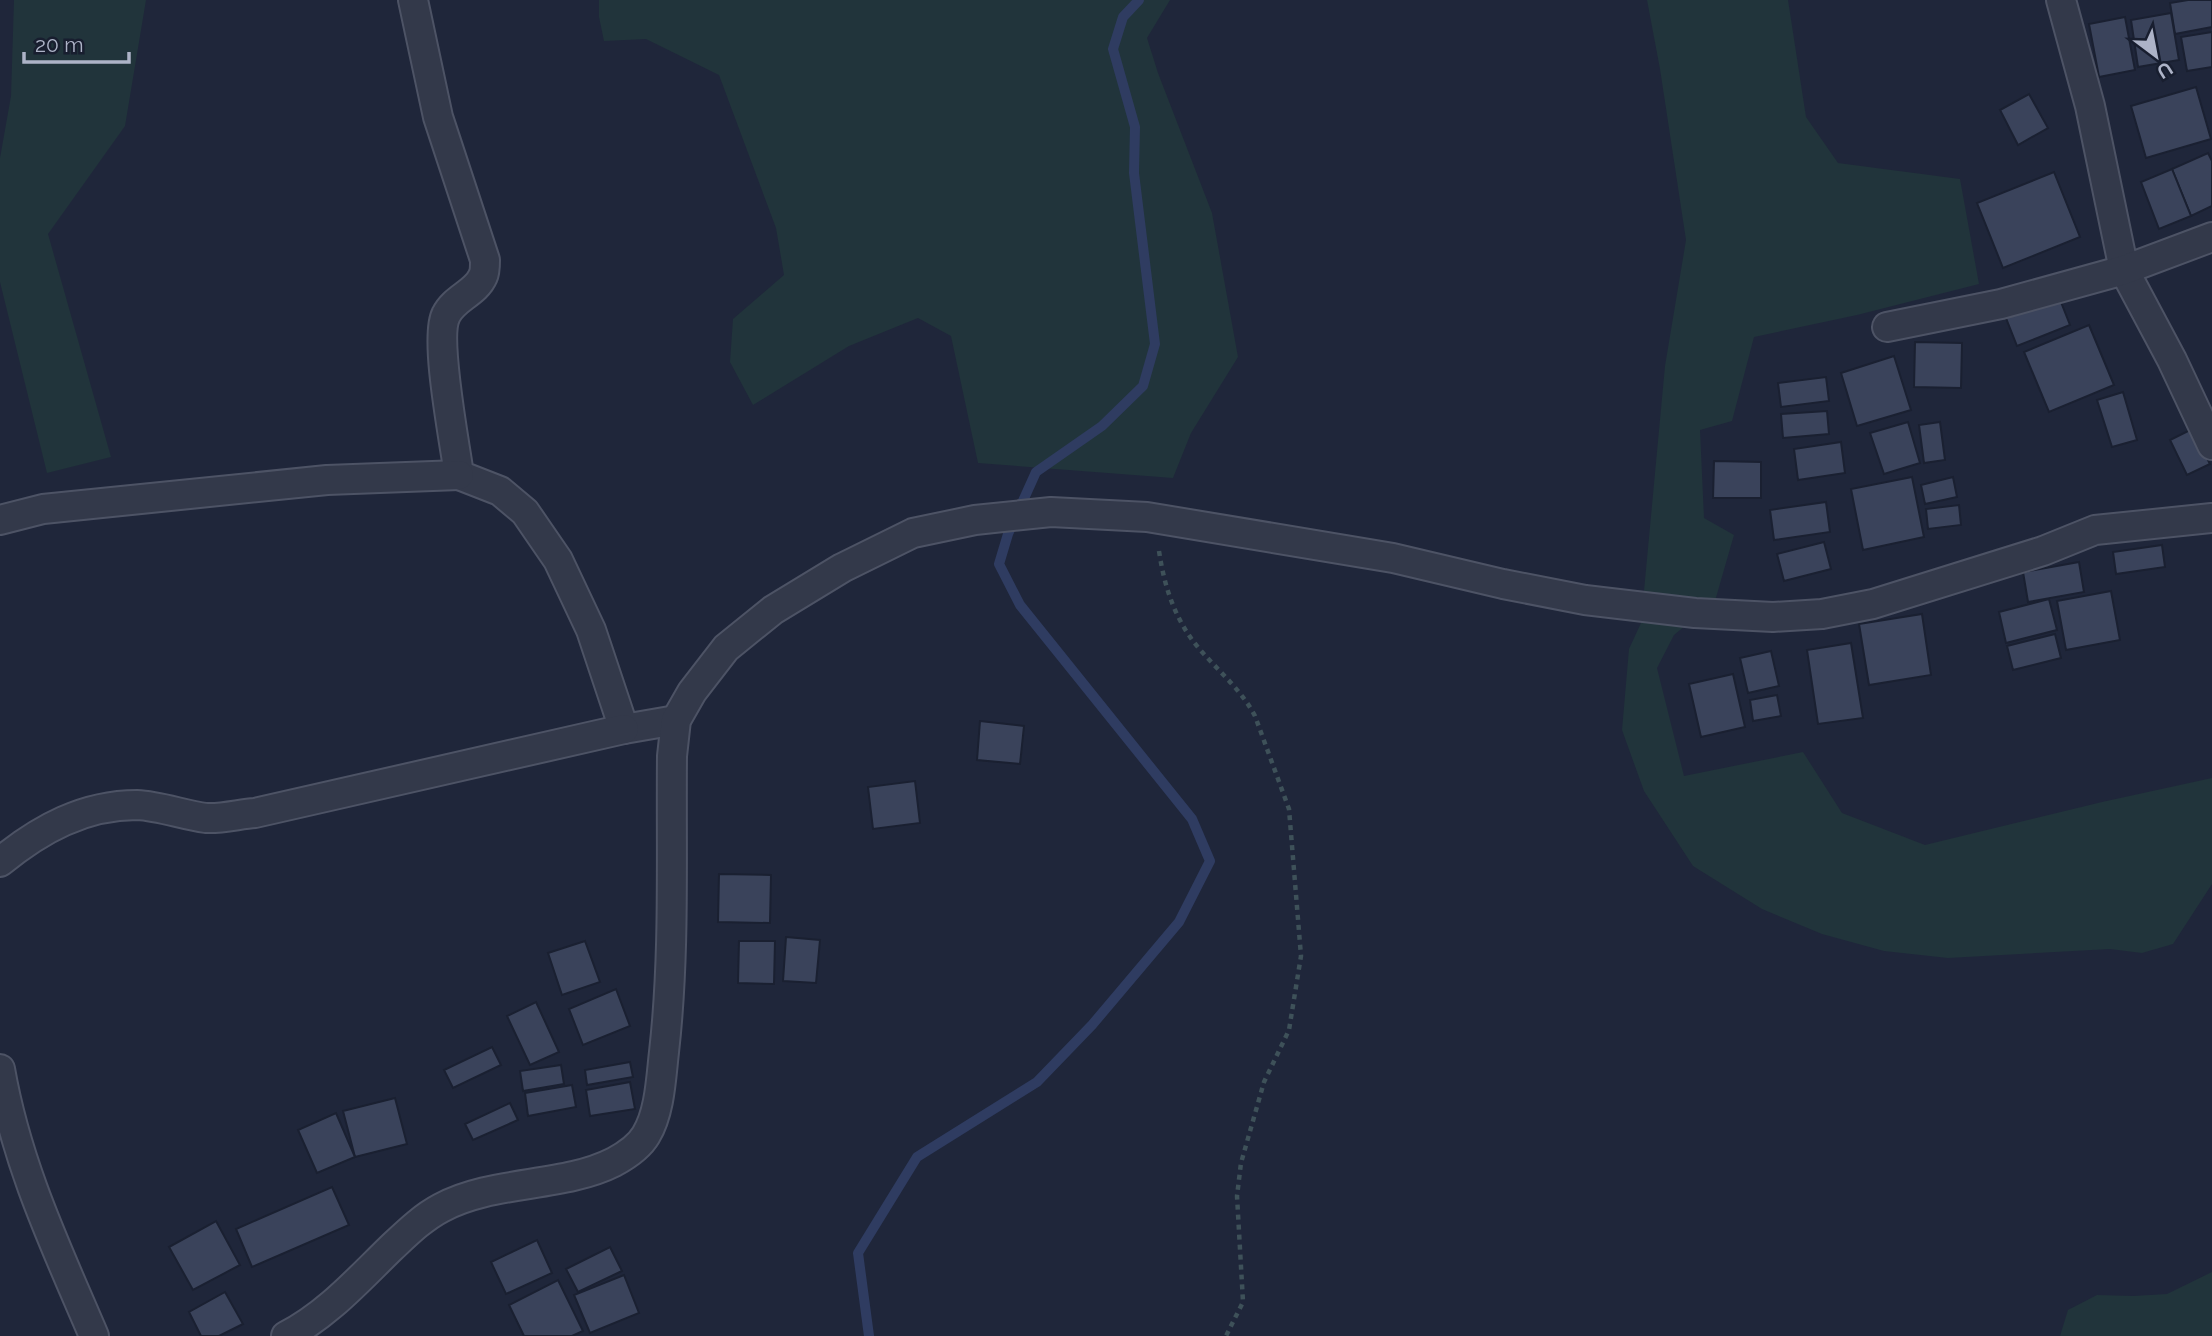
<svg xmlns="http://www.w3.org/2000/svg" width="2212" height="1336" viewBox="0 0 2212 1336" font-family="Raleway,sans-serif">
	<rect width="100%" height="100%" fill="#1f263a"/>
	<g fill="#21343b">
		<path d="M14,0H146L125,126L48,234L111,457L47,473L0,282V158L11,96Z"/>
		<path d="M599,0H1170L1147,38L1158,73L1212,213L1238,357L1191,433L1173,478L978,463L951,336L918,318L849,346L753,405L730,362L733,319L784,275L776,228L719,75L646,39L604,41L599,17Z"/>
		<path d="M1647,0H1788L1806,117L1838,163L1960,179L1979,284L1857,315L1754,337L1732,421L1700,430L1704,518L1734,535L1715,601L1674,635L1657,668L1684,776L1803,752L1842,813L1925,845L2102,802L2212,778V884L2173,944L2142,953L2110,949L1948,958L1884,951L1822,934L1762,909L1693,866L1644,791L1622,730L1629,649L1641,623L1665,366L1686,240L1660,69Z"/>
		<path d="M2212,1272V1336H2060L2068,1310L2097,1295L2133,1296L2167,1294Z"/>
	</g>
	<g fill="none" stroke-linecap="round" stroke-linejoin="round">
		<path stroke="#2f3c61" stroke-width="10" d="M869,1336L858,1253L917,1157L1037,1082L1092,1025L1179,922L1210,861L1192,819L1020,605L999,564L1008,534L1036,472L1102,426L1143,386L1155,344L1134,173L1135,127L1113,49L1123,17L1139,0"/>
	</g>
	<g fill="#3a435b" stroke="#1a2031" stroke-width="2">
		<path d="M2188,0H2212V27L2175,34L2170,3Z"/>
		<path d="M2171,13L2179,60L2138,67L2131,20Z"/>
		<path d="M2125,17L2135,70L2099,77L2089,24Z"/>
		<path d="M2212,32V67L2187,71L2181,37Z"/>
		<path d="M2196,87L2211,139L2146,158L2131,106Z"/>
		<path d="M2029,94L2048,128L2018,145L2000,110Z"/>
		<path d="M2208,153L2212,161V206L2191,216L2172,169Z"/>
		<path d="M2172,169L2191,216L2159,229L2141,182Z"/>
		<path d="M2054,172L2080,237L2003,268L1977,203Z"/>
		<path d="M2057,292L2070,325L2017,346L2004,313Z"/>
		<path d="M2089,325L2114,385L2049,412L2024,352Z"/>
		<path d="M1915,342L1962,343L1961,388L1914,387Z"/>
		<path d="M1894,356L1911,410L1857,426L1841,373Z"/>
		<path d="M1826,377L1829,401L1781,407L1778,383Z"/>
		<path d="M2123,392L2137,440L2112,447L2097,400Z"/>
		<path d="M1827,411L1829,434L1783,438L1781,414Z"/>
		<path d="M1908,422L1920,463L1884,474L1870,433Z"/>
		<path d="M1940,422L1945,460L1924,463L1919,425Z"/>
		<path d="M2192,429L2210,464L2187,475L2170,440Z"/>
		<path d="M1841,442L1845,473L1798,480L1794,449Z"/>
		<path d="M1714,461L1761,462V498H1713Z"/>
		<path d="M1912,477L1924,537L1863,550L1851,489Z"/>
		<path d="M1953,477L1957,497L1925,504L1921,485Z"/>
		<path d="M1826,502L1830,532L1774,540L1770,510Z"/>
		<path d="M1959,505L1961,525L1928,529L1926,509Z"/>
		<path d="M1824,542L1831,569L1784,581L1777,554Z"/>
		<path d="M2162,545L2165,567L2116,574L2113,552Z"/>
		<path d="M2079,562L2084,592L2028,602L2023,572Z"/>
		<path d="M2111,591L2120,640L2066,650L2057,601Z"/>
		<path d="M2049,599L2057,630L2006,643L1999,612Z"/>
		<path d="M1922,614L1931,675L1869,685L1859,624Z"/>
		<path d="M2055,634L2061,658L2013,670L2007,646Z"/>
		<path d="M1851,643L1863,718L1818,724L1807,650Z"/>
		<path d="M1771,651L1779,686L1748,693L1740,658Z"/>
		<path d="M1733,674L1745,727L1701,737L1689,684Z"/>
		<path d="M1777,695L1781,716L1753,721L1750,700Z"/>
		<path d="M980,721L1024,726L1020,764L977,760Z"/>
		<path d="M915,781L920,823L873,829L868,787Z"/>
		<path d="M719,874L771,875L770,923L718,922Z"/>
		<path d="M786,937L820,940L816,983L783,981Z"/>
		<path d="M585,941L600,982L562,995L548,953Z"/>
		<path d="M739,941H775L774,984L738,983Z"/>
		<path d="M616,989L630,1026L583,1045L569,1009Z"/>
		<path d="M536,1002L559,1052L530,1065L507,1016Z"/>
		<path d="M492,1047L501,1065L453,1088L444,1070Z"/>
		<path d="M630,1062L633,1077L587,1085L585,1070Z"/>
		<path d="M561,1065L564,1084L523,1091L520,1071Z"/>
		<path d="M630,1082L635,1109L590,1116L586,1090Z"/>
		<path d="M572,1085L576,1107L528,1116L525,1093Z"/>
		<path d="M395,1098L407,1144L355,1157L343,1111Z"/>
		<path d="M510,1103L518,1120L473,1140L465,1124Z"/>
		<path d="M336,1113L355,1157L317,1173L298,1130Z"/>
		<path d="M332,1187L349,1225L252,1267L236,1229Z"/>
		<path d="M216,1221L240,1265L193,1290L169,1247Z"/>
		<path d="M537,1240L552,1273L506,1294L491,1262Z"/>
		<path d="M610,1247L622,1271L578,1292L566,1269Z"/>
		<path d="M624,1275L639,1313L590,1333L574,1295Z"/>
		<path d="M558,1280L583,1331L572,1336H524L509,1305Z"/>
		<path d="M225,1292L243,1324L219,1336H201L189,1312Z"/>
	</g>
	<g fill="none" stroke-linecap="round" stroke-linejoin="round">
		<g stroke="#4d5365" stroke-width="32">
			<g id="minor">
				<path d="M413,0L438,117L485,260C485,265 485,272 483,276C476,293 454,298 446,315C434,338 455,444 459,475L500,491L525,512L558,560L591,630L624,729L676,720"/>
				<path d="M2061,0L2090,106L2124,270L2172,360L2212,445"/>
				<path d="M1887,327L2001,304L2124,270L2212,237"/>
				<path d="M0,520L43,509L327,480L459,475"/>
				<path d="M0,862C40,829 84,805 137,805C160,806 183,815 206,818C222,819 240,814 255,813L624,729"/>
				<path d="M0,1069C17,1166 56,1247 94,1336"/>
				<path d="M286,1336C327,1315 358,1280 391,1248C406,1234 422,1218 441,1208C492,1180 563,1188 614,1162C627,1155 639,1147 646,1135C660,1112 661,1078 664,1052C675,955 671,854 672,756L676,720L692,692L726,648L773,610L842,568L913,533L975,520L1051,512L1147,517L1393,558L1503,584L1585,600L1695,613L1773,617L1822,614L1873,604L2043,551L2095,530L2212,518"/>
			</g>
		</g>
		<path stroke="#3e5159" stroke-width="4.5" stroke-dasharray="5 5" stroke-linecap="butt" d="M1159,551C1164,584 1173,614 1193,641C1213,667 1240,687 1255,716L1289,809L1301,956L1289,1030L1264,1082L1241,1163L1237,1196L1243,1302L1226,1336"/>
		<use href="#minor" stroke="#33394a" stroke-width="28"/>
	</g>
	<g transform="translate(2156 56) rotate(148)" stroke="#181e2f" stroke-width="5" paint-order="stroke">
	<path d="M0-5L12 26L0 18L-12 26Z" fill="#adb3c7"/>
	<text y="-10" font-size="19" font-weight="bold" text-anchor="middle" fill="#adb3c7">U</text>
	</g>
	<path d="M24 52v10h105v-10" fill="none" stroke="#adb3c7" stroke-width="3.5"/>
	<text x="35" y="52" font-size="21" fill="#adb3c7" stroke="#181e2f" stroke-width="5" paint-order="stroke">20 m</text>
</svg>
